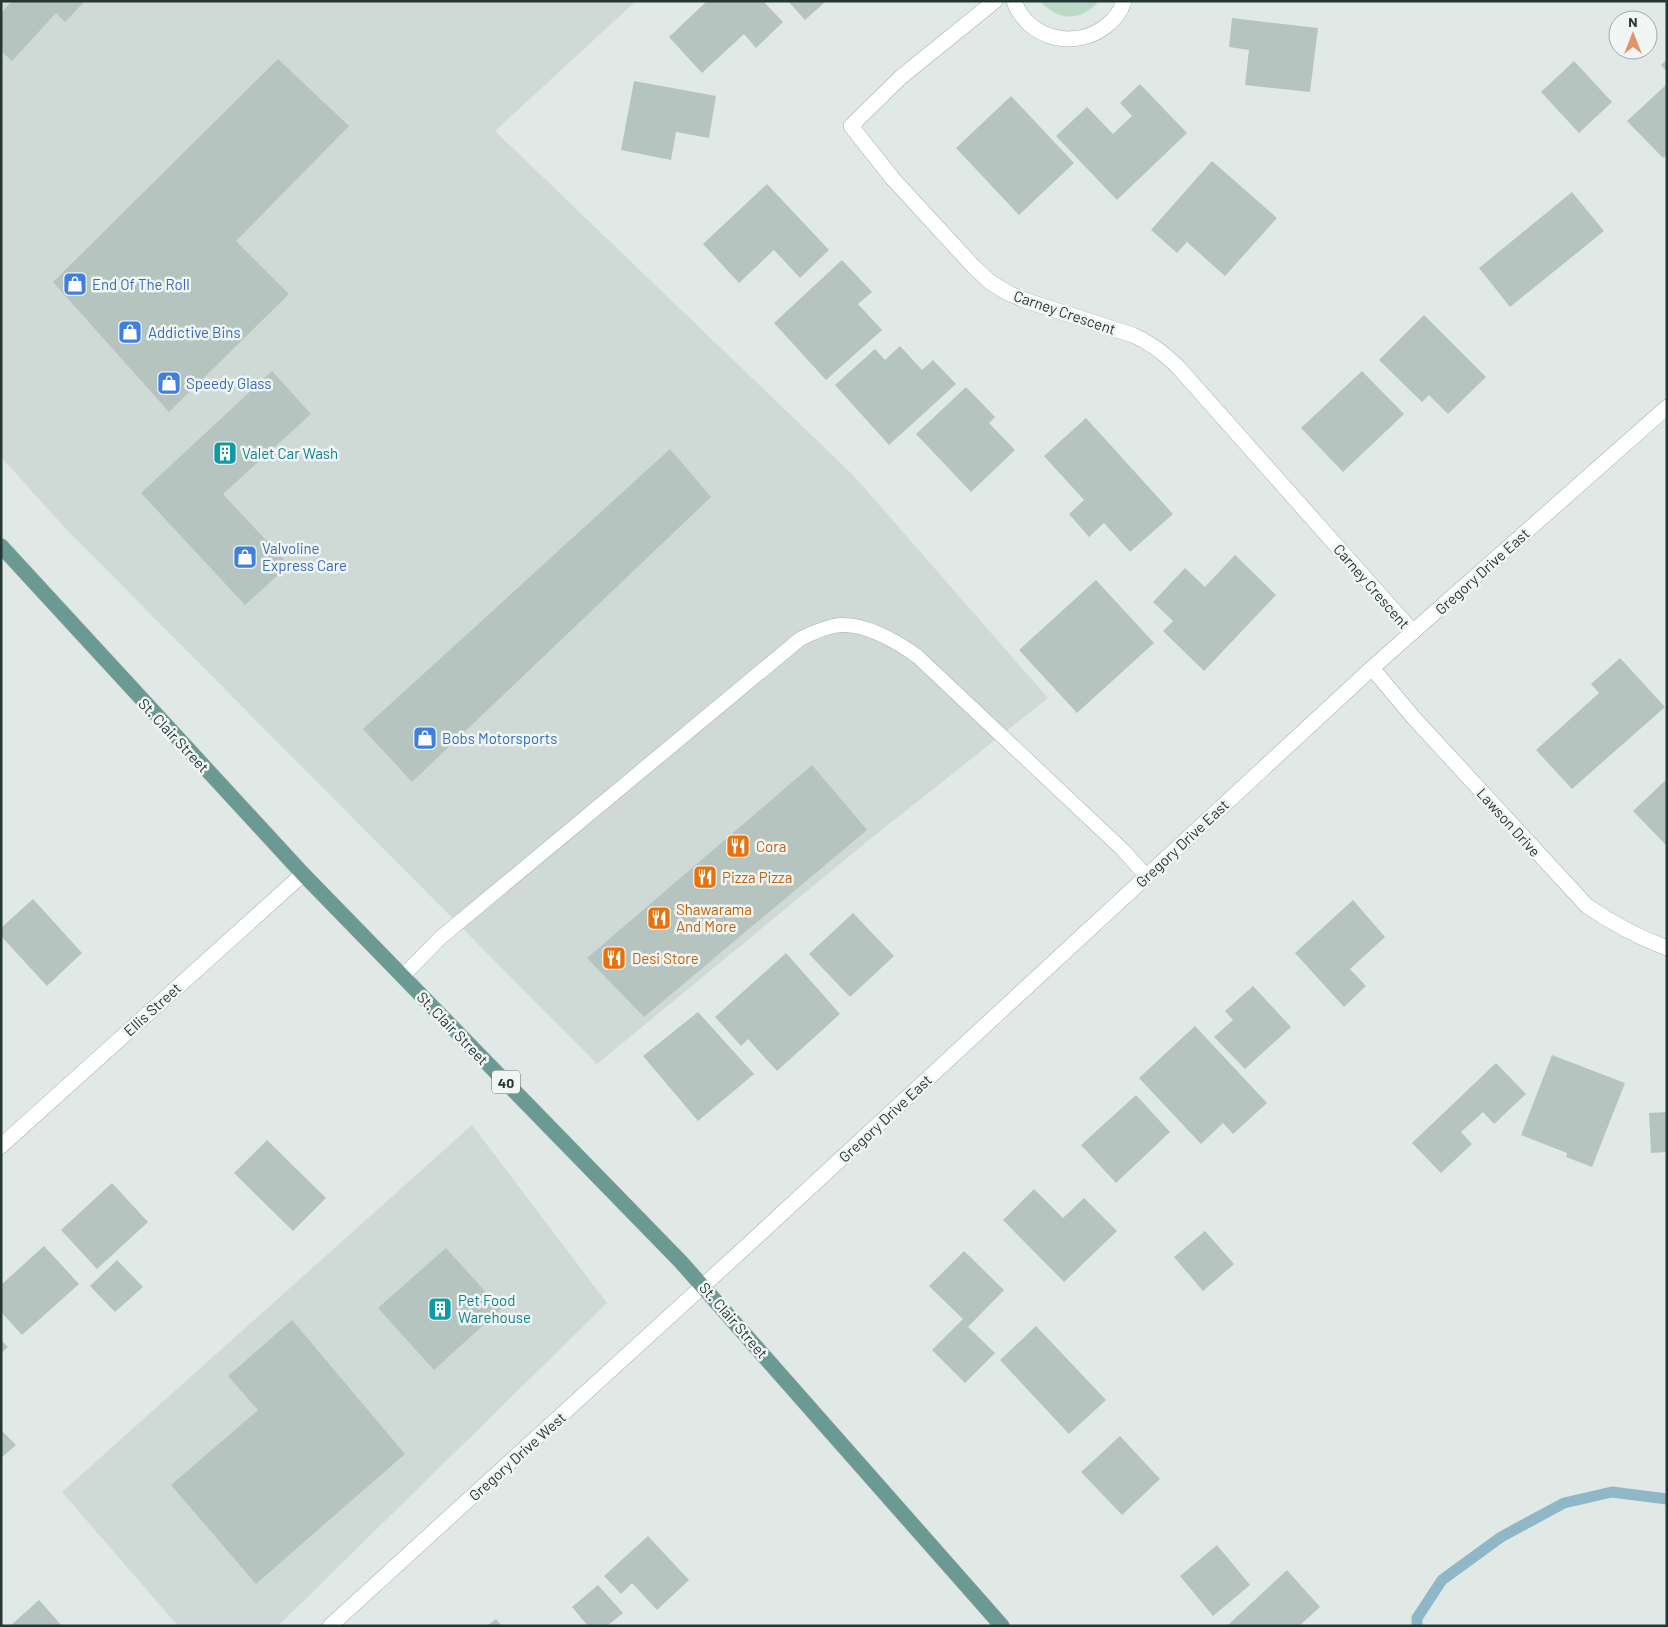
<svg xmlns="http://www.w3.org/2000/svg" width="1668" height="1627" viewBox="0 0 1668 1627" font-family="Barlow,sans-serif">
	<rect width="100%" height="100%" fill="#e1e9e7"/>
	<g fill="#cfd9d6">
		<path d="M1,1H636L495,131L854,476L1048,698L869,840L597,1064L66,529L1,457Z"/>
		<path d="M472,1125L607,1303L278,1626H178L62,1492Z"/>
	</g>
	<path fill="#bcd8c7" d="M1040,1H1099C1081,22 1058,21 1040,1Z"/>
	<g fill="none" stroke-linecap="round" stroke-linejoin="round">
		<path stroke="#8fb7c8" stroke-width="11" d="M1417,1626V1618L1442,1580L1501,1537L1564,1503L1612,1492L1667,1499"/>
	</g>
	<g fill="#b6c4c0">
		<path d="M12,1H85L65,22L56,13L12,61L1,51V13Z"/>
		<path d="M707,1H763L783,22L756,48L744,34L702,73L669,37Z"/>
		<path d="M788,1H826L805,20Z"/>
		<path d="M1232,18L1318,28L1310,92L1245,85L1249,50L1229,47Z"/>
		<path d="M278,59L349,126L236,241L289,294L169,412L53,282Z"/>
		<path d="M1667,59V72L1661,65Z"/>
		<path d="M1574,61L1612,102L1579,133L1541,92Z"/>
		<path d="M634,81L716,96L709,138L676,132L671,160L621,150Z"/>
		<path d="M1140,84L1187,133L1117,200L1056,136L1087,107L1113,134L1132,116L1120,103Z"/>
		<path d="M1667,84V155L1663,158L1627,121Z"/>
		<path d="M1011,96L1074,163L1019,215L956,148Z"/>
		<path d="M1212,161L1277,218L1225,276L1187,242L1177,253L1151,230Z"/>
		<path d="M767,184L829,250L800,278L774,250L739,283L703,244Z"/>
		<path d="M1572,192L1604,231L1510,307L1479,268Z"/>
		<path d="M842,260L872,292L858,304L882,330L826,380L774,323Z"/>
		<path d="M1424,315L1486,377L1448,414L1429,395L1422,402L1379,360Z"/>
		<path d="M900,346L922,370L933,360L956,384L889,445L835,385L875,349L885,360Z"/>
		<path d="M272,371L311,414L223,494L289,565L245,605L141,493Z"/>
		<path d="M1362,371L1404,414L1343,472L1301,428Z"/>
		<path d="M966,387L995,417L989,423L1015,450L971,492L916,434Z"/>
		<path d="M1086,418L1173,514L1130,552L1104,523L1089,537L1069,514L1084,500L1044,456Z"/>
		<path d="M670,449L711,497L412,782L363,729Z"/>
		<path d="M1235,555L1276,595L1204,671L1163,631L1173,621L1153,602L1185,568L1205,587Z"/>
		<path d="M1096,580L1154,643L1077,713L1019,650Z"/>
		<path d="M1620,658L1665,707L1572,789L1536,750L1599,693L1591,684Z"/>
		<path d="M812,765L867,830L644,1017L587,958Z"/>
		<path d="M1667,779V846L1633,811Z"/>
		<path d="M33,899L82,953L47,986L1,936V928Z"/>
		<path d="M1353,900L1385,937L1350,969L1366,986L1344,1007L1295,953Z"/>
		<path d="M853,913L894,956L850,997L809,954Z"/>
		<path d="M786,953L840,1014L777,1071L748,1039L741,1046L715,1017Z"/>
		<path d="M1253,986L1291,1027L1245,1069L1214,1037L1233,1020L1225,1011Z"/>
		<path d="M698,1012L754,1074L698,1121L643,1056Z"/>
		<path d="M1195,1026L1267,1103L1233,1134L1223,1123L1201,1144L1139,1078Z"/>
		<path d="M1552,1055L1625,1083L1592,1167L1566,1157L1567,1153L1521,1135Z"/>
		<path d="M1496,1063L1526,1094L1494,1124L1483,1112L1461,1132L1472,1144L1441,1173L1412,1143Z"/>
		<path d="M1136,1095L1170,1132L1116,1183L1081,1145Z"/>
		<path d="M1667,1112V1152L1651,1153L1649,1113Z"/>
		<path d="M267,1140L326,1198L293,1231L234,1173Z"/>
		<path d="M112,1183L148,1222L97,1269L61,1230Z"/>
		<path d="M1034,1189L1063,1218L1084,1198L1117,1231L1064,1282L1003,1220Z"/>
		<path d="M1205,1231L1234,1264L1203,1291L1174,1257Z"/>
		<path d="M44,1246L79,1284L22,1335L1,1312V1285Z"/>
		<path d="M446,1248L501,1309L434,1370L378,1308Z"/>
		<path d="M964,1251L1004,1290L968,1327L995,1353L965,1383L932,1350L963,1319L929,1286Z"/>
		<path d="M117,1260L143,1287L115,1312L90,1286Z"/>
		<path d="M292,1320L405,1454L256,1584L171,1485L258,1410L228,1376Z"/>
		<path d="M1036,1326L1106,1400L1069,1434L1000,1360Z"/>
		<path d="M1,1340L8,1347L1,1353Z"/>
		<path d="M1,1430L16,1445L1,1458Z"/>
		<path d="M1120,1436L1160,1479L1122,1515L1081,1472Z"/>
		<path d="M648,1536L689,1580L657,1610L632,1583L621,1594L604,1576Z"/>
		<path d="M1217,1545L1250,1585L1213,1616L1180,1576Z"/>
		<path d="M1287,1570L1320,1607L1299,1626H1227Z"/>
		<path d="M598,1585L623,1613L607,1626H588L572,1607Z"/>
		<path d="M39,1600L62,1626H10Z"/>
		<path d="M496,1619L502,1626H487Z"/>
	</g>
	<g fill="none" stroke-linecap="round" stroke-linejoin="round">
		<g stroke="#a4b0ae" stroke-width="15">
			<path id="service" d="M403,976L440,938L800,639C812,633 827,626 841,625C868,624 896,641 917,656L1123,850L1147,877"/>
		</g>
		<g stroke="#a4b0ae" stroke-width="16">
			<g id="minor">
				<path d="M995,1L901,77L851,126L893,179L973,266L990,282L1008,293L1027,301L1133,335C1151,343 1164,353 1178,367L1413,632"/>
				<path d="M1014,1C1028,40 1076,50 1106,26C1114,20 1121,11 1124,1"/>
				<path d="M1372,668L1413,717L1587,906C1612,923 1638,937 1667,948"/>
				<path d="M1,1146L303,874"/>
			</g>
		</g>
		<g stroke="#a4b0ae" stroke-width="16">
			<path id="tertiary" d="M330,1626L739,1253L1372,668L1667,407"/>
		</g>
		<g stroke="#bdc3c2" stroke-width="16">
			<path id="primary" d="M1,546L303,874L681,1262L1002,1626"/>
		</g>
		<use href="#service" stroke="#fff" stroke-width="14"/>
		<use href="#minor" stroke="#fff" stroke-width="15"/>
		<use href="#tertiary" stroke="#fff" stroke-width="15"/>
		<use href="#primary" stroke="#6b9994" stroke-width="15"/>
	</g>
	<defs>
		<g id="shop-square" transform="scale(1.25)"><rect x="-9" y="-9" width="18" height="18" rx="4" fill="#3f7fe0" stroke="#f1f6f4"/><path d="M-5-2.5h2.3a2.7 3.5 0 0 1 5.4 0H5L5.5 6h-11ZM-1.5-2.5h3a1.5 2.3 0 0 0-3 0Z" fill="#fff"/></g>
		<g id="building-square" transform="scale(1.25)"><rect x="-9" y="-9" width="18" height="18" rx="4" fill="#0f9aa8" stroke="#f1f6f4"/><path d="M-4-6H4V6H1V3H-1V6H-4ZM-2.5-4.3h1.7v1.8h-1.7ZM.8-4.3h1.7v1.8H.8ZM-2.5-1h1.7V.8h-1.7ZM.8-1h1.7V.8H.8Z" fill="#fff"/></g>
		<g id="restaurant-square" transform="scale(1.25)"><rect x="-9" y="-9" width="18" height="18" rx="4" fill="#e8710a" stroke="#f1f6f4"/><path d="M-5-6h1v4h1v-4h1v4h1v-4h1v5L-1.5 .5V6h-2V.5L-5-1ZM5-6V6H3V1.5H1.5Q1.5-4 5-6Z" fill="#fff"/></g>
	</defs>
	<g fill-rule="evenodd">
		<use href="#shop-square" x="75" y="284"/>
		<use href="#shop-square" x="130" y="332"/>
		<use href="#shop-square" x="169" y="383"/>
		<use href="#building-square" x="225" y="453"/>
		<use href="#shop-square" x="245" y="557"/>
		<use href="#shop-square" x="425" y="738"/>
		<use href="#restaurant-square" x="738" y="846"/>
		<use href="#restaurant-square" x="705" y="877"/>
		<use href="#restaurant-square" x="659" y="918"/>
		<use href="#restaurant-square" x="614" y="958"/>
		<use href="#building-square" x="440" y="1309"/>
	</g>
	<g text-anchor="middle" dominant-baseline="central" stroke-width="5" stroke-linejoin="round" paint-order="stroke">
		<rect fill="#f1f6f4" stroke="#61716e" stroke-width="1" x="492" y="1070.5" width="28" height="23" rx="4"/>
		<g font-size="14" font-weight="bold" fill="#233835">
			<text x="506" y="1082">40</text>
		</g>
		<g font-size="15" fill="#366cbe" stroke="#f1f6f4" text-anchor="start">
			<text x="92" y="284">End Of The Roll</text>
			<text x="148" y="332">Addictive Bins</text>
			<text x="186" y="383">Speedy Glass</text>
			<text x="262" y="548">Valvoline<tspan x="262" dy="17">Express Care</tspan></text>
			<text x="442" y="738">Bobs Motorsports</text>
		</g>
		<g font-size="15" fill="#233835" stroke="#f1f6f4">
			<text transform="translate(1065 312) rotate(19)">Carney Crescent</text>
			<text transform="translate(1482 571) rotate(-42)">Gregory Drive East</text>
			<text transform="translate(1372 586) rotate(49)">Carney Crescent</text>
			<text transform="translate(174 735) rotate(47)">St. Clair Street</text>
			<text transform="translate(1509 822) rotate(48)">Lawson Drive</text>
			<text transform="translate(1182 843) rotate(-43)">Gregory Drive East</text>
			<text transform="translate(152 1009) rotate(-42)">Ellis Street</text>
			<text transform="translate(453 1028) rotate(46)">St. Clair Street</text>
			<text transform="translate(885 1118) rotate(-43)">Gregory Drive East</text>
			<text transform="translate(734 1320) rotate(49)">St. Clair Street</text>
			<text transform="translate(517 1456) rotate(-42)">Gregory Drive West</text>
		</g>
		<g font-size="15" fill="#0d838f" stroke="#f1f6f4" text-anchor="start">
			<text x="242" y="453">Valet Car Wash</text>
			<text x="458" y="1300">Pet Food<tspan x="458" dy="17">Warehouse</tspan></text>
		</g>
		<g font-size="15" fill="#c56008" stroke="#f1f6f4" text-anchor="start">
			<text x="756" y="846">Cora</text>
			<text x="722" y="877">Pizza Pizza</text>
			<text x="676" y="909">Shawarama<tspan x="676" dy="17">And More</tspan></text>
			<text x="632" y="958">Desi Store</text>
		</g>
	</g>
	<rect width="1668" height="1627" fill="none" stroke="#233835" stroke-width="5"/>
	<g transform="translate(1633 35)"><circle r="24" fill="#f1f6f4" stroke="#9faaa8"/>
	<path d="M0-4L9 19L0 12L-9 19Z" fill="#e09568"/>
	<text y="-8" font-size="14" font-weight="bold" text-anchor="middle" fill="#233835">N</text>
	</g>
</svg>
